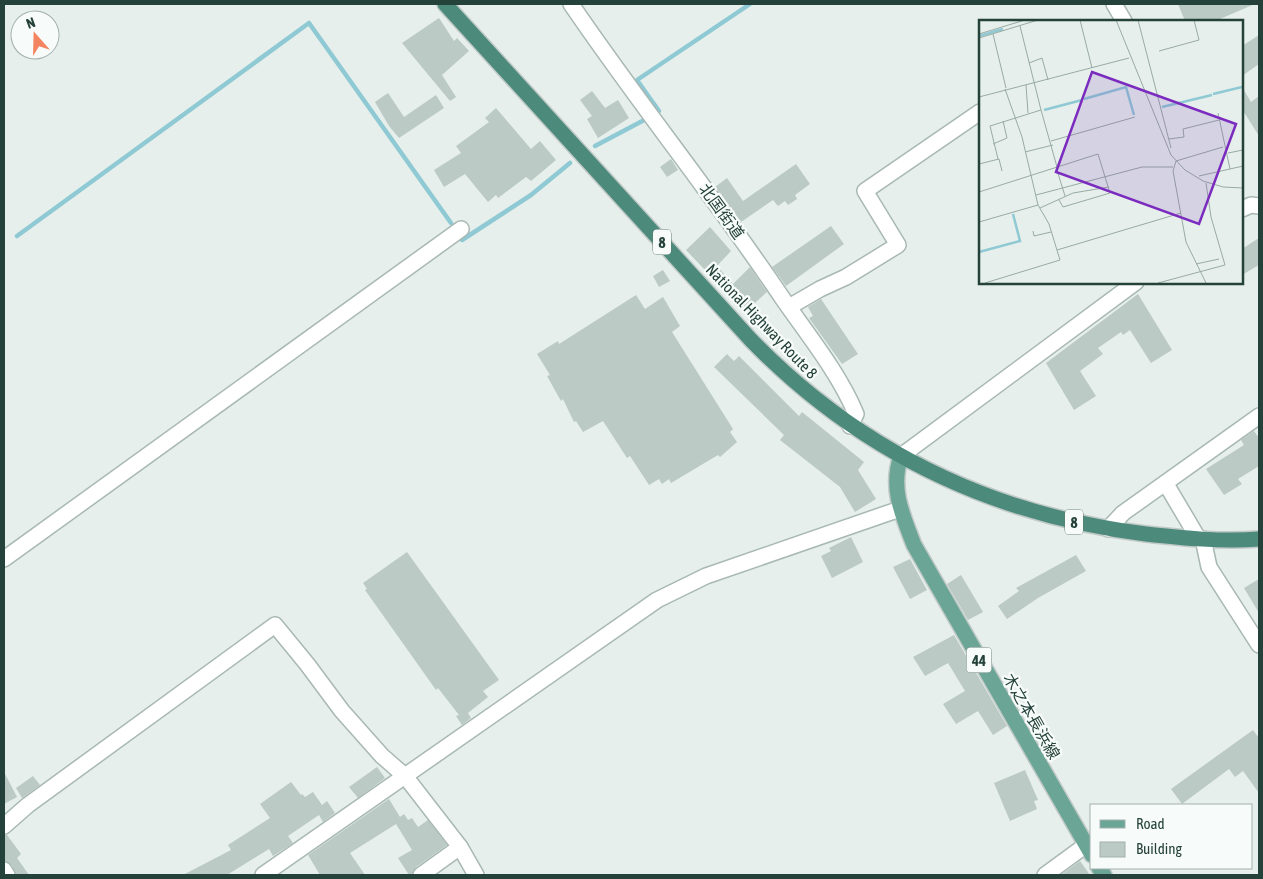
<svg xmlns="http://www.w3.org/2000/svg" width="1263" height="879" viewBox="0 0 1263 879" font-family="'Asap Condensed','Noto Sans JP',sans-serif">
	<rect width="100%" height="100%" fill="#e6efeb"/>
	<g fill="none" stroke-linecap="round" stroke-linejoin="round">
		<g stroke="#8ec9d4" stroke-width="4.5">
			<path d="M659,111L637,80L750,4"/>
			<path d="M595,146L648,118"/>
			<path d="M17,236L309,23L451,223"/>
			<path d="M462,240L531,195L570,163"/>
		</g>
	</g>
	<g fill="#bbcac4">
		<path d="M1178,4H1255L1215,21H1185Z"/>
		<path d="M439,18L454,41L457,38L469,51L442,75L456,97L450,101L402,43Z"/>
		<path d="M1259,35V64L1242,76V46Z"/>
		<path d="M1242,87L1251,102L1259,96V136L1242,109Z"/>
		<path d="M592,91L605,108L618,100L629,118L598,138L587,119L592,116L580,100Z"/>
		<path d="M388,93L404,117L436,95L444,108L399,138L389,126L375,102Z"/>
		<path d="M496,108L531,149L540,141L556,160L531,181L526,177L498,198L496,195L488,202L465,174L444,187L434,170L461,153L456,146L489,122L485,118Z"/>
		<path d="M671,159L678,170L667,177L660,167Z"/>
		<path d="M796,164L810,184L795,195L797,199L788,205L785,201L778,206L773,200L741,222L715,187L727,178L743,201Z"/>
		<path d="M831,226L844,244L786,286L772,267Z"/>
		<path d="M710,227L731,251L717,266L733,284L750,267L767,292L745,312L686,250Z"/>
		<path d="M1259,238V265L1242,275V249Z"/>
		<path d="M663,270L670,281L659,287L653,276Z"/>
		<path d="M1138,294L1172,350L1151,363L1130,330L1123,335L1121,332L1098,348L1103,354L1080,371L1096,396L1074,410L1046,363Z"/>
		<path d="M636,295L645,309L663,297L680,326L672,332L733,429L730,432L737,442L720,457L718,455L671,483L669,479L662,484L659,479L649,485L630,456L627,458L603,421L583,432L576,421L574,422L563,399L561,401L547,376L550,375L537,354L558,341L559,344Z"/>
		<path d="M821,299L858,354L842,364L809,318L813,316L808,307Z"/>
		<path d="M727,354L734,361L739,356L799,416L802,412L864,462L858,470L876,499L855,512L840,487L780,440L784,435L714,367Z"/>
		<path d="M1254,431L1259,438V466L1238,479L1242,484L1224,495L1206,469L1244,445L1241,440Z"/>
		<path d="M851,537L863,562L832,578L821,556L831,551L829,548Z"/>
		<path d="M407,552L499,680L483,691L488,697L468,713L471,718L462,725L456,716L459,715L438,688L436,690L365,590L367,589L363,583Z"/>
		<path d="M1076,555L1086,571L1038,598L1007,619L998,606L1019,591L1016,588Z"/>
		<path d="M910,559L927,590L910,599L893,567Z"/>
		<path d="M961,575L983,612L968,620L947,584Z"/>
		<path d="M1259,579V613L1244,588Z"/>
		<path d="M954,635L1007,726L993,735L978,711L956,724L943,704L965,691L948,663L925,676L913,657Z"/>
		<path d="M1253,730L1259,738V793L1243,771L1235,777L1229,769L1182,804L1171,789Z"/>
		<path d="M377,767L385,778L358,798L349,787Z"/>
		<path d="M1025,770L1038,800L1034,801L1037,809L1010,821L994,783Z"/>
		<path d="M4,772L17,797L4,804Z"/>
		<path d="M33,776L40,785L22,798L16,788Z"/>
		<path d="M291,782L301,795L302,794L305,797L313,792L322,805L327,801L335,813L323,822L319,815L288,836L293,843L273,856L269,849L227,875H183L231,850L228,845L270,818L260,804Z"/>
		<path d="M389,799L400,817L404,814L408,820L412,818L418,827L428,820L447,845L416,867L412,875H409L398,858L412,850L396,824L350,853L365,875H320L308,855Z"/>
		<path d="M4,835H7L21,854L17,858L29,875H16L12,865L4,861Z"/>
		<path d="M1080,861L1090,875H1061Z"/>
	</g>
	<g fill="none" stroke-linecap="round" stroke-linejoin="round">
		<g stroke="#a8b8b2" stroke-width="18">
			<g id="minor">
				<path d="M571,4C639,104 716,199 783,299C808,335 839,373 856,414L850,426"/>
				<path d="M1114,4L1124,21"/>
				<path d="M1242,209L1251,205L1259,206"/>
				<path d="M789,307L820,289L846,277L898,245L865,191L980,112"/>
				<path d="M901,456L1136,282"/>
				<path d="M1166,484L1198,538"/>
				<path d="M1108,529L1123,513L1259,416"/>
				<path d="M1203,539L1209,567L1259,645"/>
				<path d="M4,559L461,229"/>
				<path d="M4,826L28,805L275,625L307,664L342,711L382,756L405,776L460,847L476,875"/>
				<path d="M4,870L7,875"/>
				<path d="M263,875L657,600L706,576L900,509"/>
				<path d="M421,875L460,847"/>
				<path d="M1045,875L1086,845"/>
			</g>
		</g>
		<g stroke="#c2cac8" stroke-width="18">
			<g id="primary">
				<path d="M901,456C890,488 902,514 914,545L1092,855"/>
				<path d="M1099,868L1104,875"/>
			</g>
		</g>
		<g stroke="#c2cac8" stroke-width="18">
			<path id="trunk" d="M445,4L751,340C860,452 992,515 1146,534C1183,538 1222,542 1259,539"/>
		</g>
		<use href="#minor" stroke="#fff" stroke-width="15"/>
		<use href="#primary" stroke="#6aa596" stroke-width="15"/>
		<use href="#trunk" stroke="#4c8a7c" stroke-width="15"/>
	</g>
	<g text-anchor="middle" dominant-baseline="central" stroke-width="4.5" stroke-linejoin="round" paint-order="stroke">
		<g fill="#f7fbf9" stroke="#637a73" stroke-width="1">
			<rect x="653" y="229.5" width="18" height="25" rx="4"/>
			<rect x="1065" y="509.5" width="18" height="25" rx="4"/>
			<rect x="966.5" y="647.5" width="25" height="25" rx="4"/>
		</g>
		<g font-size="15" font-weight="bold" fill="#24423a">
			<text x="662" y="242">8</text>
			<text x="1074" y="522">8</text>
			<text x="979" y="660">44</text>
		</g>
		<g font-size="16" fill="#24423a" stroke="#f7fbf9">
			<text transform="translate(722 211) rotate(54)">北国街道</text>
			<text transform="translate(762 321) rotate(46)">National Highway Route 8</text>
			<text transform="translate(1032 716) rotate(60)">木之本長浜線</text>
		</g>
	</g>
	<g transform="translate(979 20)">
		<rect width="264" height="264" fill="#e6efeb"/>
		<path fill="none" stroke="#8ec9d4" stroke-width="2.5" d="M0,16L24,9M234,74L263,67M105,79L147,67L155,95M183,87L233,75M65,90L103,80M0,232L41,221L34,194"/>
		<path fill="none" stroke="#98aaa4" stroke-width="1" d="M101,0L113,48M137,0L192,135L206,150L224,161L244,167L264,168M159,0L192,128M0,14L46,0M14,14L27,68M0,18L59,0M180,31L220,20L215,0M50,43L63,38L69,60M47,65L49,93M0,77L150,38M62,90L78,147M239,93L251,149L264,146M190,119L205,117L204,109L240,100M72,121L156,97M14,124L28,118L24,101M46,132L74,125M249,133L264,130M19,139L11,106L62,90L41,6M197,141L244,127M197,141L194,151L207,222L227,263M0,144L20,139L23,151M77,147L86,176M220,156L251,149M0,172L119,134L131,173L84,187L80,180M57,175L163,147H194M61,188L94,173L130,167M0,202L59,185M54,211L55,216L72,212M78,230L202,193M217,244L240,239M6,263L81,240L70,204L59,185L43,117L26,69M179,263L246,245L232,197L227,163"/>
		<path fill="#7b2cbf" fill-opacity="0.15" stroke="#7b2cbf" stroke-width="2.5" d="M113,52L257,104L220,204L77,152Z"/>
		<rect width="264" height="264" fill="none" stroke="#24423a" stroke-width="2.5"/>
	</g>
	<rect width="1263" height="879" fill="none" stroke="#24423a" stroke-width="10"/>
	<rect x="1090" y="804" width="162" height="65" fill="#f7fbf9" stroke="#a3b1ad"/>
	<rect x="1100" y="820" width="25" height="8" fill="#6aa596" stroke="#a3b1ad"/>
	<text x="1136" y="829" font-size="15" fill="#24423a">Road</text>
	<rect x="1100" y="842" width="25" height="15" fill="#bbcac4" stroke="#a3b1ad"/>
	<text x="1136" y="854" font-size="15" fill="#24423a">Building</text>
	<g transform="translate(35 35) rotate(340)"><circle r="24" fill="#f7fbf9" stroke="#a3b1ad"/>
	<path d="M0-4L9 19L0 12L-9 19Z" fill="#f4845f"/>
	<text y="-8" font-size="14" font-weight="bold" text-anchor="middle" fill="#24423a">N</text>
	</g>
</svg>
